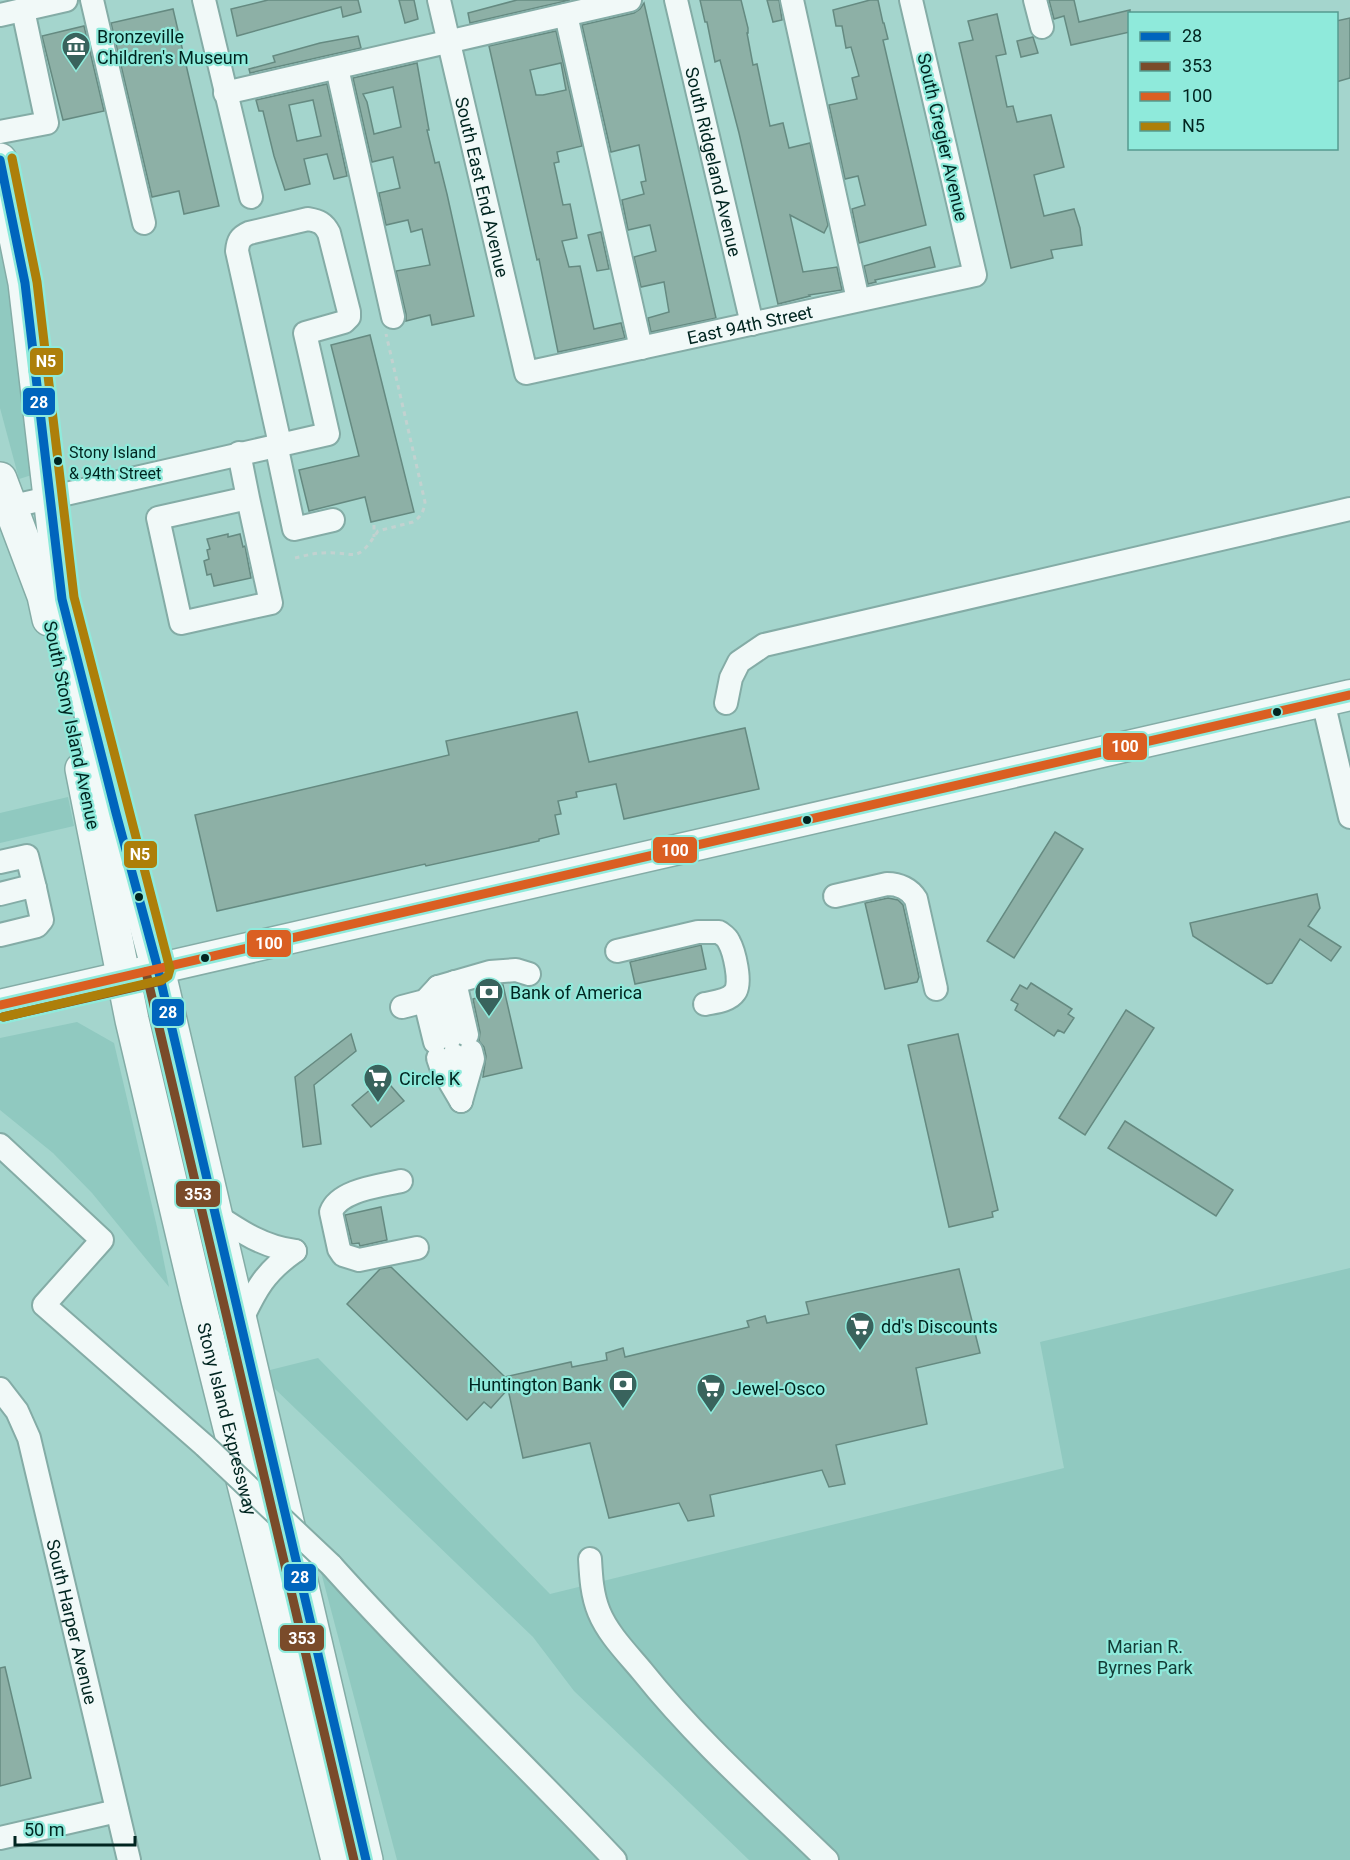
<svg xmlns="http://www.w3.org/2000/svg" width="1350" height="1860" viewBox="0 0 1350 1860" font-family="Roboto,sans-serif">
	<rect width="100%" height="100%" fill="#a4d5cd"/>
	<g fill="#90c9c0">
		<path d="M0,235L35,474L19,479L0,408Z"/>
		<path d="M68,797L74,826L0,843V813Z"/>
		<path d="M77,1022L114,1043L157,1227L169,1287L92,1193L53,1153L0,1110V1038Z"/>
		<path d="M1350,1268V1860H749L574,1691L533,1637L274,1388L270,1370L318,1358L550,1594L1064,1468L1040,1342Z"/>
		<path d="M321,1572L612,1850L621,1860H397Z"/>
	</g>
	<g fill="#8db0a6" stroke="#658a81" stroke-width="1.5" fill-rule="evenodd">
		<path d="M268,0H358L361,12L343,17L341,7L237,36L231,9Z"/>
		<path d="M399,0H414L418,19L405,23Z"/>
		<path d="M517,0H570L470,23L468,13Z"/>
		<path d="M700,0H741L748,28V33H747L753,65L757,64L770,126L783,123L789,148L810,143L828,225L824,233L790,215L803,272L837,267L842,290L809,295L810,296L778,304L739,133L720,60L715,62L707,22H705Z"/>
		<path d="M767,0H779L782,20L773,22Z"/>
		<path d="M870,0H878L883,23H884L888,39L883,40L926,225L859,243L852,209L865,205L858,176L845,179L829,105L857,99L852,78L859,76L851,47L846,48L842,26H836L833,10Z"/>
		<path d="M1049,0H1074L1079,22L1130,10V32L1071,45L1064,16L1054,19Z"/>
		<path d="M644,3L716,318L651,332L648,318L669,312L664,282L641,287L634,257L656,251L650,225L628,230L622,200L644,194L641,182L646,181L639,145L611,152L582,25L634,13L640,9Z"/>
		<path d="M173,9L219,206L184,214L179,191L152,197L111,23Z"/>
		<path d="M997,14L1006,54L996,56L1007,107L1013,106L1017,122L1051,115L1064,167L1034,175L1044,216L1074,209L1080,228L1082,245L1051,250L1053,258L1011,268L959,43L973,40L968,21Z"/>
		<path d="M1350,18V78L1336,82V21Z"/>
		<path d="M84,26L104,111L63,120L42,36Z"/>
		<path d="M556,31L582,146L557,152L559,162L554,163L563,205L570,204L577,238L562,241L569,267L580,266L594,329L621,323L625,338L558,352L539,259L537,260L489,46ZM561,63L566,90L543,95H536L530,70Z"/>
		<path d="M358,36L361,48L250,73L249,69L275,62L273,56L320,43Z"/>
		<path d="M1033,37L1038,53L1021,57L1017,41Z"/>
		<path d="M417,63L429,130H427L435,163L439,162L447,194L474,316L432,325L430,315L406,321V314L396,271L430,265L422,229L411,232L408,220L386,225L379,193L400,188L393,157L372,162L353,78ZM393,87L401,127L374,134L367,102L363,94Z"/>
		<path d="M327,84L347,176L334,179L327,154L304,159L310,184L285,190L274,156L263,111H259L256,100ZM313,100L321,136L297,141L289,105Z"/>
		<path d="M601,232L609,269L597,271L588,235Z"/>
		<path d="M930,247L935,267L875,280L876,282L868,284L864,266Z"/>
		<path d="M370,335L414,512L371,522L365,497L309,511L299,470L359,456L331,345Z"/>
		<path d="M228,534V537L240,534L243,547L245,546L251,578L214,586L211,574L207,575L204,561L209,559L207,550L210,549L207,539Z"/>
		<path d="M577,712L589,762L745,728L759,789L624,819L616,784L576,792L577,797L558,801L561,814L555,815L559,834L539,839V841L426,866L425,864L217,911L195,815L449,755L446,741Z"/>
		<path d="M1055,832L1083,849L1014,958L987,941Z"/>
		<path d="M1317,894L1320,908L1308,926L1341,947L1331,961L1300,939L1272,983L1267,984L1193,936L1190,923Z"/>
		<path d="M888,898L898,900L903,905L919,977L917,982L885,989L865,903Z"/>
		<path d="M701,945L706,969L635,984L630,962Z"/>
		<path d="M1031,983L1072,1009L1068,1014L1074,1018L1064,1033L1058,1030L1054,1036L1015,1010L1018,1004L1011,1000L1020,985L1027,989Z"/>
		<path d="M492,985H503L522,1068L483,1077L486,1056L484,1047L479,1041L480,1032L473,999L480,997L478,989Z"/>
		<path d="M1126,1010L1154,1028L1085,1135L1059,1118Z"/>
		<path d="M351,1034L356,1051L314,1085L321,1144L303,1147L295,1077Z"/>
		<path d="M958,1034L998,1210L992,1212L993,1217L949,1227L908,1045Z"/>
		<path d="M384,1078L404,1101L371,1127L352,1105Z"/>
		<path d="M1125,1121L1233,1190L1216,1216L1108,1148Z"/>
		<path d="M381,1207L387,1240L360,1246L359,1243L352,1244L345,1215Z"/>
		<path d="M391,1267L505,1377L571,1362L572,1367L607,1360L606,1353L623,1348L625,1357L749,1327L747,1321L765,1316L767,1323L809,1314L806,1302L959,1269L980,1353L916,1368L927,1424L836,1445L845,1484L829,1487L822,1470L710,1495L714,1516L688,1521L679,1503L609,1518L590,1443L523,1458L508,1389L491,1408L484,1402L467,1420L347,1304L380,1269Z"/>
		<path d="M5,1667L31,1778L0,1786V1668Z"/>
	</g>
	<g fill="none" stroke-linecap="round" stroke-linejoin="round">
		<g stroke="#84aca6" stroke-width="26">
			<g id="minor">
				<path d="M92,0L144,223"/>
				<path d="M204,0L251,197"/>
				<path id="s1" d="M439,0L526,373L975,275L911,0"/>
				<path id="s2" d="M676,0L752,324"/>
				<path d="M792,0L858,300"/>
				<path d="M1035,0L1042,27"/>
				<path d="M0,15L66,0"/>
				<path d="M566,15L641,348"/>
				<path d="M337,68L393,317"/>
				<path d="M225,93L630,0"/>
				<path d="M0,132L47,123L23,10"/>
				<path d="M276,444L294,529L333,520"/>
				<path d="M239,453L248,498L158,518L181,623L271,603L248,498"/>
				<path d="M0,509L328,434L305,333L344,322L349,317V312L329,233C324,223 319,221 308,219L249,233C240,237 238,241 237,251L280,444"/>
				<path d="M1323,701L1350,817"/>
				<path d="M726,703L731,678L739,662L764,645L1350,509"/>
				<path d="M0,862L27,856L35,888"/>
				<path d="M0,894L32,886L35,888L42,920L37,926L0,935"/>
				<path d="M835,896L887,884C899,884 910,889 916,899L936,989"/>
				<path d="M617,951L698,932H719C723,935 727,937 729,942C734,951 742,983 735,992C729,1001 714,1002 705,1004"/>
				<path d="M455,982L467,1035"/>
				<path d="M438,987L450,1038"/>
				<path d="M425,1001L435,1042"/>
				<path d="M402,1007L425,1001L438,987L490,972L516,970L529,974"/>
				<path d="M454,1055L460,1091"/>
				<path d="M438,1058L441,1067L461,1101"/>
				<path d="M461,1101L473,1059L471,1051"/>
				<path d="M0,1145L102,1240L44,1305L205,1446"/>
				<path d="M401,1181C380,1186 339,1190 331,1212L339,1249L343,1255L359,1260L417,1248"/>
				<path d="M216,1215C241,1232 264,1247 295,1251"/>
				<path d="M241,1321C256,1289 265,1272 295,1251"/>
				<path id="s3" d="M0,1389L17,1411L29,1438L129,1860"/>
				<path d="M590,1559C591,1577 592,1595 599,1612C608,1634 627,1653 642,1671C697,1740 764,1799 827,1860"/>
				<path d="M331,1565C422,1667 522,1761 615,1860"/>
				<path d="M0,1838L117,1811"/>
			</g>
		</g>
		<g stroke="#84aca6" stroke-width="33">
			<path id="major" d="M0,1005L1350,695"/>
		</g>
		<g stroke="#84aca6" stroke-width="36">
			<g id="highway">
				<path d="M0,160L25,283L62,599L116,813L158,969L366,1860"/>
				<path d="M0,479L44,596L49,619"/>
				<path id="s4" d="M82,769L132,1020L198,1300L338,1860"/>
			</g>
		</g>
		<g stroke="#c2d2d0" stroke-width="3" stroke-dasharray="4.5 4.5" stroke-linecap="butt">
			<path d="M374,525V537"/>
			<path d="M295,558C304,556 313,553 323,553C357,551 355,566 378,531L413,522C421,517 424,511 425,502L386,334"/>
		</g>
		<use href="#minor" stroke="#f1f9f8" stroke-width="22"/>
		<use href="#major" stroke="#f1f9f8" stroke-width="30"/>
		<use href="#highway" stroke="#f1f9f8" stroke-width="33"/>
		<g stroke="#84aca6" stroke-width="26" stroke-linecap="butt">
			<path id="minor-bridge" d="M205,1446L331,1565"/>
		</g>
		<use href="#minor-bridge" stroke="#f1f9f8" stroke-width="22"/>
		<g stroke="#8feadb" stroke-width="14">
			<path id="bus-1" d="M0,160L25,283L62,599L116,813L158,969L366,1860"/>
		</g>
		<g stroke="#8feadb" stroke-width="14">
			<g id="bus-2">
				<path d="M146,972L354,1860"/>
				<path d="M3,1017L161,981"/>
			</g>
		</g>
		<g stroke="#8feadb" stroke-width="14">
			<path id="bus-3" d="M0,1005L1350,695"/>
		</g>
		<g stroke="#8feadb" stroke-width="14">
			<path id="bus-4" d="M3,1017L162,980L168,976L170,969L74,597L37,282L12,158"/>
		</g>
		<use href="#bus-1" stroke="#0065bd" stroke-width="9"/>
		<use href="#bus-2" stroke="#7a4b2a" stroke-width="9"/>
		<use href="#bus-3" stroke="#da5f22" stroke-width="9"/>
		<use href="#bus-4" stroke="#ad7f0a" stroke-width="9"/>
	</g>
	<defs>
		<g id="museum-pin" transform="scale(1.5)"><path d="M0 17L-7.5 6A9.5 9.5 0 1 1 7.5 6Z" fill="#39635d" stroke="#8feadb"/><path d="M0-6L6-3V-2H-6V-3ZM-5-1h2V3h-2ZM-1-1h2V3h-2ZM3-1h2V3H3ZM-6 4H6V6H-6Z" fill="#fff"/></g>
		<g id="bank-pin" transform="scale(1.5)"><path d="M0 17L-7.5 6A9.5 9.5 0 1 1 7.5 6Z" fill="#39635d" stroke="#8feadb"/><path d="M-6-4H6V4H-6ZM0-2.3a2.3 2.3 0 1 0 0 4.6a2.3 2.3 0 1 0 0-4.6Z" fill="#fff"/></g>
		<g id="supermarket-pin" transform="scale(1.5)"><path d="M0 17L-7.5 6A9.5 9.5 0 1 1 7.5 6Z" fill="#39635d" stroke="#8feadb"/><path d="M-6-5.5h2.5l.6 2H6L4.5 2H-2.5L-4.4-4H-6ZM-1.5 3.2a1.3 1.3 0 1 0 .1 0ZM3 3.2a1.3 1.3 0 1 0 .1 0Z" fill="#fff"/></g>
	</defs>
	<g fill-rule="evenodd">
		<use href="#museum-pin" x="76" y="46"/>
		<use href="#bank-pin" x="489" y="992"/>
		<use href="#supermarket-pin" x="378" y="1078"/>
		<use href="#supermarket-pin" x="860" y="1326"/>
		<use href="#bank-pin" x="623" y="1384"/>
		<use href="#supermarket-pin" x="711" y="1388"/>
	</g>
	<g fill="#002520" stroke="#8feadb" stroke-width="2">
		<circle cx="58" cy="461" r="5"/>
		<circle cx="1277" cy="712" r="5"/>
		<circle cx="807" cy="820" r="5"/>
		<circle cx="139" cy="897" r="5"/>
		<circle cx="205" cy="958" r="5"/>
	</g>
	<g text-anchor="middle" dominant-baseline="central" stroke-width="4.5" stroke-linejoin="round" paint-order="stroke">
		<g font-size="16" fill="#002520" stroke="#8feadb" text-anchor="start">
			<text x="69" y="452">Stony Island<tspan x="69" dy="21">&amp; 94th Street</tspan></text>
		</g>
		<g font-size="18" fill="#002520" stroke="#8feadb" text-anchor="start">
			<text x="97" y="36">Bronzeville<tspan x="97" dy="21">Children's Museum</tspan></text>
			<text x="510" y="992">Bank of America</text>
			<text x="399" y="1078">Circle K</text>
			<text x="881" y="1326">dd's Discounts</text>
			<text x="602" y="1384" text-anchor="end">Huntington Bank</text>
			<text x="732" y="1388">Jewel-Osco</text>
		</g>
		<g font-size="18" fill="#002520" stroke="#8feadb">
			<text transform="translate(943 137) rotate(77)">South Cregier Avenue</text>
			<text stroke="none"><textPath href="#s2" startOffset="166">South Ridgeland Avenue</textPath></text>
			<text stroke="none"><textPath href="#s1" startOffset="192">South East End Avenue</textPath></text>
			<text stroke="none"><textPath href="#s1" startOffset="612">East 94th Street</textPath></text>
			<text transform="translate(72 725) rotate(78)">South Stony Island Avenue</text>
			<text stroke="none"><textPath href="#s4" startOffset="666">Stony Island Expressway</textPath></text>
			<text stroke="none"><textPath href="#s3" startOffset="246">South Harper Avenue</textPath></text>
		</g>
		<g font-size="18" fill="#133b36" stroke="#8feadb">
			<text x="1145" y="1646">Marian R.<tspan x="1145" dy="21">Byrnes Park</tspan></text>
		</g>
	</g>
	<g stroke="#8feadb" stroke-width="2">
		<rect x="29" y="347" width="35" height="29" rx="6" fill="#ad7f0a"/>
		<rect x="22" y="387" width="34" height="29" rx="6" fill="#0065bd"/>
		<rect x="1102" y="732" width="46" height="29" rx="6" fill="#da5f22"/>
		<rect x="652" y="836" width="46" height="28" rx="6" fill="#da5f22"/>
		<rect x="123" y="840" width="35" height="29" rx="6" fill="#ad7f0a"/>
		<rect x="246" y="929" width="46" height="29" rx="6" fill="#da5f22"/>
		<rect x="151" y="998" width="34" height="29" rx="6" fill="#0065bd"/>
		<rect x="175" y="1180" width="46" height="28" rx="6" fill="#7a4b2a"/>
		<rect x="283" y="1563" width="34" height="29" rx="6" fill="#0065bd"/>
		<rect x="279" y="1624" width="46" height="28" rx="6" fill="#7a4b2a"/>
	</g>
	<g font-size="16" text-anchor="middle" font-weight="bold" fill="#fff">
		<text x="46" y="367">N5</text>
		<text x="39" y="408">28</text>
		<text x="1125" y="752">100</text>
		<text x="675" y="856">100</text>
		<text x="140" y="860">N5</text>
		<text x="269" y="949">100</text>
		<text x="168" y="1018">28</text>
		<text x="198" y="1200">353</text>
		<text x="300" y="1583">28</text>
		<text x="302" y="1644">353</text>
	</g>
	<rect x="1128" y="12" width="210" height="138" fill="#8feadb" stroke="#569b90" stroke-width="1.5"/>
	<rect x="1140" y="32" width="30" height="9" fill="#0065bd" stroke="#569b90" stroke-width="1.5"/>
	<text x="1182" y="42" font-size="18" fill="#002520">28</text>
	<rect x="1140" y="62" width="30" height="9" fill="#7a4b2a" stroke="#569b90" stroke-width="1.5"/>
	<text x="1182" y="72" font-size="18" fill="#002520">353</text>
	<rect x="1140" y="92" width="30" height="9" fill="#da5f22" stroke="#569b90" stroke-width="1.5"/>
	<text x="1182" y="102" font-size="18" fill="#002520">100</text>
	<rect x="1140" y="122" width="30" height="9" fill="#ad7f0a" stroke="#569b90" stroke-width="1.5"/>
	<text x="1182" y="132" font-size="18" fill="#002520">N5</text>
	<path d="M15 1836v9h120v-9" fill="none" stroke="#002520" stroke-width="3"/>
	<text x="24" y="1836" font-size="18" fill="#002520" stroke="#8feadb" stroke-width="4.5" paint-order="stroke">50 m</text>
</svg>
